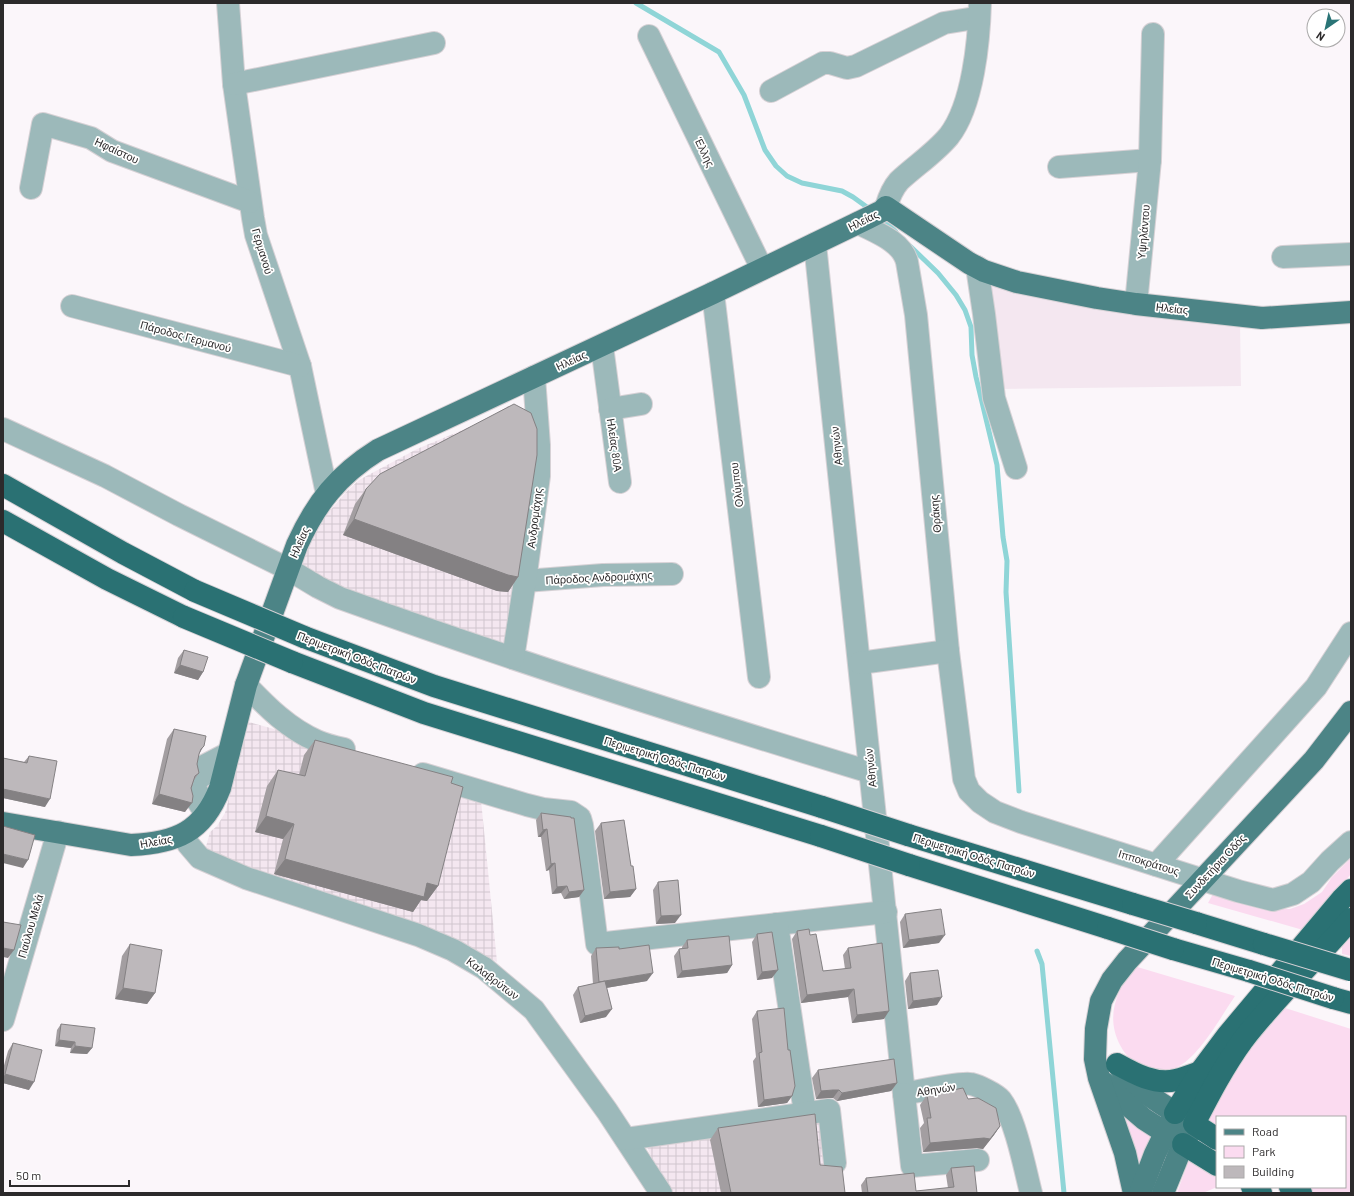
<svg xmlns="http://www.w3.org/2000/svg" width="1354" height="1196" viewBox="0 0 1354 1196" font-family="Barlow,sans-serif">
	<defs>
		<pattern id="industrial-grid" width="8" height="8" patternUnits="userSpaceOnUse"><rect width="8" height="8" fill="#f4e7f0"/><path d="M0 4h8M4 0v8" fill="none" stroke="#d1c6ce"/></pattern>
	</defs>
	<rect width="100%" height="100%" fill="#fbf6fa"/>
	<path fill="#f4e7f0" d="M991,286L1035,296L1240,323L1241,386L999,389Z"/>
	<g fill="url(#industrial-grid)">
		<path d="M508,406L531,412L509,650L297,572L317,528L328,513L346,492L359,480L417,449L484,421Z"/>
		<path d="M249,722L296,735L481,800L497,962L458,943L204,854L210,832L217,826L225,813Z"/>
		<path d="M824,1105L841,1193H668L665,1189L638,1126Z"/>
	</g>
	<g fill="#fbdbf0">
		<path d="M1351,858V874L1303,930L1208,903L1213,894L1273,909H1290L1304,904L1322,892L1332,877Z"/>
		<path d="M1351,931V956L1342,954V945Z"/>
		<path d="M1134,966L1235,996C1220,1018 1199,1057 1176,1068C1165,1074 1157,1071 1147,1067C1133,1062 1127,1058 1120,1045C1105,1016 1117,991 1134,966Z"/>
		<path d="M1282,1007L1351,1029V1193H1314L1302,1187H1345V1117H1217V1131L1204,1122C1228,1082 1252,1043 1282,1007Z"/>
		<path d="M1119,1111L1154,1134L1139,1173Z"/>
		<path d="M1190,1157L1217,1174V1187H1239H1217L1203,1193H1177Z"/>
	</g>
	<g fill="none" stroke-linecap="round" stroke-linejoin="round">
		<g stroke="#8fd5d7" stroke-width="5">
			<path d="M636,3L719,52L744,95L765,150L776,166L787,176L802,183L842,191L853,197L871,210"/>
			<path d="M880,217L896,232"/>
			<path d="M910,246L938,273L956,295L965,310L971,327L972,355L976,377L997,465L1003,537L1007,561L1006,592L1019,791"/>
			<path d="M1037,951L1042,964L1064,1193"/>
		</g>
		<g stroke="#d6d1d5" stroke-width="24">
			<g id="minor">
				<path d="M228,3L234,84L253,218L256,235L300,366L327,494"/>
				<path d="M649,36L762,269"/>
				<path d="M234,84L434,43"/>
				<path d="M771,91L823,63H830L847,68L856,66L944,23L969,19L979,20"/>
				<path d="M1059,167L1150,160"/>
				<path d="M31,188L43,124L91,138L112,151L250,202"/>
				<path d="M886,207C889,197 892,189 899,181C915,166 935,153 949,136C973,105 979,41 980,3"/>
				<path d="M858,223C875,232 902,241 907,262L916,315L948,651L964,779L969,791L980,802L995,812L1021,822L1238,891L1273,900L1293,894L1311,882L1330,861L1351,842"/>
				<path d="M815,244L904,1094C919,1091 958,1082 971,1084C979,1086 996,1094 1001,1100C1015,1118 1025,1169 1031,1193"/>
				<path d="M1283,257L1351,254"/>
				<path d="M977,267L984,314L994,398L1016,468"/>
				<path d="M713,293L759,677"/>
				<path d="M1136,304L1150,160L1153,34"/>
				<path d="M72,306L300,366"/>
				<path d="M602,346L620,482"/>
				<path d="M610,409L641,404"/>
				<path d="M3,429L105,476L179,515L288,569L318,587L340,598C515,661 692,718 870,772"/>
				<path d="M525,581L603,575L672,574"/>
				<path d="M513,658L525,581L539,476V445L534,377"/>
				<path d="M860,663L948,651"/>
				<path d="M246,685C267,707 289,729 317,741C326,745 335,747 344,749"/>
				<path d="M423,774L527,805L543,809L571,812L580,818L582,825L597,944L886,912"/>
				<path d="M202,776L204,766L229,753"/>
				<path d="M198,793L197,800L206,814"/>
				<path d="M183,835L188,844L200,858L246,878L418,935L453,950L484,968L534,1010L607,1111L661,1193"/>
				<path d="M1156,865L1316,687L1351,633"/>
				<path d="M777,924L805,1113"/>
				<path d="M3,1020L58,832"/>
				<path d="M904,1094L912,1166L978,1160"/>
				<path d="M626,1139L829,1110L835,1163"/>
			</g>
		</g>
		<g stroke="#d6d1d5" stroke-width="24">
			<g id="major">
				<path d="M3,823L131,845C176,843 203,832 220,788L246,685L297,545C316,503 338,475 378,450L713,293L868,218L882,211L886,207L969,263L984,271L1017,282L1097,298L1136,304L1262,318L1351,312"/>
				<path d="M1119,1066C1131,1087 1172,1111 1194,1124L1183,1144L1163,1193"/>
				<path d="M1103,1082L1123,1101L1144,1119L1183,1144"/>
				<path d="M1134,1193L1125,1153L1099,1078L1095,1059L1096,1029L1101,1001L1112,980L1127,961L1314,760L1351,712"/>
				<path d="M1140,1193L1155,1154L1172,1119"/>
			</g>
		</g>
		<g stroke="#d6d1d5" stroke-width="24">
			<g id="highway">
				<path d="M3,485L123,553L195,591"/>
				<path d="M3,521L107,579L184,617"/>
				<path d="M304,637L434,686L822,807"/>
				<path d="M292,662L424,713L821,836"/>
				<path d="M908,835L1133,904"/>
				<path d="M909,865L1108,928"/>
				<path d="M1196,923L1264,944"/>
				<path d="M1173,949L1249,971"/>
				<path d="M1333,998L1351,1003"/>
				<path d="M1117,1064C1135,1074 1155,1085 1176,1080C1184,1078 1192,1075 1200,1072"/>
				<path d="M1175,1113L1200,1072L1227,1036L1342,899L1351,890"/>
				<path d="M1217,1139L1194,1124C1209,1095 1224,1066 1243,1040C1276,997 1316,960 1351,919"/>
				<path d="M1183,1144L1217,1165"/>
				<path d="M1252,1187L1261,1193"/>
				<path d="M1290,1187L1301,1193"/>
			</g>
		</g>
		<use href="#minor" stroke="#9cb9ba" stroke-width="22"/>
		<use href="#major" stroke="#4c8486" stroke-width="22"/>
		<use href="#highway" stroke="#2a7173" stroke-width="22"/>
		<g stroke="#d6d1d5" stroke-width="24" stroke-linecap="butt">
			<g id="highway-bridge">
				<path d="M195,591L304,637"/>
				<path d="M184,617L292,662"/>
				<path d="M822,807L908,835"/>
				<path d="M821,836L909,865"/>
				<path d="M1133,904L1196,923"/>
				<path d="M1108,928L1173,949"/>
				<path d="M1264,944L1350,970"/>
				<path d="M1249,971L1333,998"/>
			</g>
		</g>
		<use href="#highway-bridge" stroke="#2a7173" stroke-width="22"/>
	</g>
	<g fill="#a39ea1">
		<path d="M366,489L518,577L508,592L497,591L343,535L355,504Z"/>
		<path d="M184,650L203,672L198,680L174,673L178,658Z"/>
		<path d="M174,729L204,746L199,754L197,764L199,773L194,780L185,812L152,804L167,739Z"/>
		<path d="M315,740L451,783L438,886L427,901L421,900L413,912L274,874L283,839L255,832L267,786L278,770L299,775L304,755Z"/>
		<path d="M29,756L45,807L3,798V758L24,762Z"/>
		<path d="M541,813L584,890L579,897L564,899L561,893L552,894L549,870L546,871L541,837H538L536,820Z"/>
		<path d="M601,823L631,866L636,889L630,897L604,899L595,831Z"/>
		<path d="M658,882L675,923L656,924L653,890Z"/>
		<path d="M905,914L939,943L903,948L900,922Z"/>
		<path d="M797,931L810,935L823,971L845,969L843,955L848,948L884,1019L852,1023L848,997L801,1003L792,939Z"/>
		<path d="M757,934L772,978L757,980L752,942Z"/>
		<path d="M687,940L732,965L727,973L677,978L674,956L679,949L682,948V947Z"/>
		<path d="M130,944L155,993L147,1004L115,999L122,956Z"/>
		<path d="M596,948L619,949L647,981L606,988V1017L580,1023L573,995L578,987L593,984L591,956Z"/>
		<path d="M910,973L937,1005L908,1009L905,981Z"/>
		<path d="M757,1011L792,1096L787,1103L758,1107L753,1061L756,1057L752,1019Z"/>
		<path d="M61,1024L92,1048L87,1054L70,1053L71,1048L55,1046L57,1030Z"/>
		<path d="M13,1043L29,1090L3,1083V1069L8,1051Z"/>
		<path d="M818,1070L897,1083L891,1091L837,1101L833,1098H828L816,1099L812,1078Z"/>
		<path d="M927,1095L968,1099L1000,1126L994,1135L983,1149L977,1148L923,1152L920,1128L924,1123L920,1105Z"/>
		<path d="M718,1128L820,1165L845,1193H721L710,1140Z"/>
		<path d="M951,1168L977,1193H862L861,1185L866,1178L916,1191L948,1188L946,1175Z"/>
	</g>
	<g fill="#848183">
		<path d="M354,519L518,577L508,592L497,591L343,535Z"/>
		<path d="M180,665L203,672L198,680L174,673Z"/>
		<path d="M3,789L50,799L45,807L3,798Z"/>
		<path d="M159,794L192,803L185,812L152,804Z"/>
		<path d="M266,816L294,824L283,839L255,832Z"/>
		<path d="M547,829L541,837H538L543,830Z"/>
		<path d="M3,854L28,860L23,868L3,863Z"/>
		<path d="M285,859L427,883L438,886L427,901L421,900L413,912L274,874Z"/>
		<path d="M555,863L549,870L546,871L551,864Z"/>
		<path d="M567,886L561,893L552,894L557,887Z"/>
		<path d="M636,889L630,897L604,899L610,892Z"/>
		<path d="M584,890L579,897L564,899L569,892Z"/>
		<path d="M681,915L675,923L656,924L661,916Z"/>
		<path d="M945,935L939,943L903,948L909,940Z"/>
		<path d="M3,948L14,950L8,958L3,957Z"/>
		<path d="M732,965L727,973L677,978L682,971Z"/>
		<path d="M778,970L772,978L757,980L762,972Z"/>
		<path d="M653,973L647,981L594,990L599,982Z"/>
		<path d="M123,988L155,993L147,1004L115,999Z"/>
		<path d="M854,989L848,997L801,1003L807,995Z"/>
		<path d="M942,997L937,1005L908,1009L913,1001Z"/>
		<path d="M612,1009L606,1017L580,1023L585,1016Z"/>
		<path d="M889,1011L884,1019L852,1023L857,1015Z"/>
		<path d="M59,1040L75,1042L71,1048L55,1046Z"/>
		<path d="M75,1046L92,1048L87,1054L70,1053Z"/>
		<path d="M5,1074L34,1082L29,1090L3,1083V1078Z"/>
		<path d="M897,1083L891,1091L837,1101L842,1093Z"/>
		<path d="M833,1090H839L833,1098H828L816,1099L821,1091Z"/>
		<path d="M792,1096L787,1103L758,1107L764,1100Z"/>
		<path d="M1000,1126L994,1135L983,1149L977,1148L923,1152L930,1143Z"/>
	</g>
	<g fill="#bdb8bb" stroke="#848183">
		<path d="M514,404L531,413L537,429V455L518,577L508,575L354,519L366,489L380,474Z"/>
		<path d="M184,650L208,657L203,672L180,665Z"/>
		<path d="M174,729L206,736L204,746L201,749L199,754L197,764L199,773L195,776L191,788L193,796L192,803L159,794Z"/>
		<path d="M315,740L453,777L451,783L463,787L438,886L427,883L424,897L285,859L294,824L266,816L278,770L305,776Z"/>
		<path d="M29,756L57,761L50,799L3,789V758L27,763Z"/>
		<path d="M541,813L571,817V818H574L584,890L569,892L567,886L557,887L555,863L551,864L547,829L543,830Z"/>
		<path d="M624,820L631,866H633L636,889L610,892L601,823Z"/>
		<path d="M3,826L35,835L28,860L3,854Z"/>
		<path d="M678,880L681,915L661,916L658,882Z"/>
		<path d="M941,909L945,935L909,940L905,914Z"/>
		<path d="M3,922L21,925L14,950L3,948Z"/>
		<path d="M809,929L810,935L816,934L823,971L851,968L848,948L882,943L889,1011L857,1015L854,989L807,995L797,931Z"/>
		<path d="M772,932L778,970L762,972L757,934Z"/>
		<path d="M729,936L732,965L682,971L679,949L688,948L687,940Z"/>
		<path d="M130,944L162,950L155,993L123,988Z"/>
		<path d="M649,945L653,973L599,982L596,948L619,947V949Z"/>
		<path d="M938,970L942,997L913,1001L910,973Z"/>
		<path d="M605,981L612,1009L585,1016L578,987Z"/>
		<path d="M784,1008L788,1050H790L795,1086L792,1096L764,1100L759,1053L762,1052L757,1011Z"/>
		<path d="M61,1024L95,1028L92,1048L75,1046V1042L59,1040Z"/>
		<path d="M13,1043L42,1050L34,1082L5,1074Z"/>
		<path d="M894,1059L897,1083L842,1093L839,1090H833L821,1091L818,1070Z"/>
		<path d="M963,1088L968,1099L978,1098L996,1108L1000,1126L990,1139L984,1138L930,1143L927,1118H931L927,1095Z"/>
		<path d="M815,1114L820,1165L842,1167L845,1193H731L718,1128Z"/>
		<path d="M974,1166L977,1193H868L866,1178L914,1173L916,1191L954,1187L951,1168Z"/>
	</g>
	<g text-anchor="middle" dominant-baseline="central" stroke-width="3.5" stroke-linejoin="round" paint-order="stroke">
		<g font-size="11" fill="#2c2a2b" stroke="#fff">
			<text transform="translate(117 150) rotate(25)">Ηφαίστου</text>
			<text transform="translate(705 152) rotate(64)">Έλλης</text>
			<text transform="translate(863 220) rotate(-26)">Ηλείας</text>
			<text transform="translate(1143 232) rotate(-85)">Υψηλάντου</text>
			<text transform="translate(263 251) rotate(73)">Γερμανού</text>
			<text transform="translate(1172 308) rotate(6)">Ηλείας</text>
			<text transform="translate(186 336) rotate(15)">Πάροδος Γερμανού</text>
			<text transform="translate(571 360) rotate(-25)">Ηλείας</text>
			<text transform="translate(615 445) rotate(82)">Ηλείας 80Α</text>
			<text transform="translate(836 446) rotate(-96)">Αθηνών</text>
			<text transform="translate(736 485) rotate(-97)">Ολύμπου</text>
			<text transform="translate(935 514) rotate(-95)">Θράκης</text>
			<text transform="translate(534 518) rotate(-83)">Ανδρομάχης</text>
			<text transform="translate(299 542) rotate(-66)">Ηλείας</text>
			<text transform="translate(599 577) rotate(-3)">Πάροδος Ανδρομάχης</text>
			<text transform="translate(357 657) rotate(21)">Περιμετρική Οδός Πατρών</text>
			<text transform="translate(665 758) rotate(17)">Περιμετρική Οδός Πατρών</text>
			<text transform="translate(870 768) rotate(-96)">Αθηνών</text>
			<text transform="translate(156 841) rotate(-10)">Ηλείας</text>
			<text transform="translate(974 855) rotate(17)">Περιμετρική Οδός Πατρών</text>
			<text transform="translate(1149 862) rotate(17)">Ιπποκράτους</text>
			<text transform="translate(1215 866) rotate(-47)">Συνδετήρια Οδός</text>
			<text transform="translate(30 926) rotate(-74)">Παύλου Μελά</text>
			<text transform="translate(493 978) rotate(37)">Καλαβρύτων</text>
			<text transform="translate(1273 979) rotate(17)">Περιμετρική Οδός Πατρών</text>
			<text transform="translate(936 1089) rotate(-9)">Αθηνών</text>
		</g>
	</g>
	<rect width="1354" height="1196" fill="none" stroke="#2c2a2b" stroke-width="8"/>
	<rect x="1216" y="1116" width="130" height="72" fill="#ffffff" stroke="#abaaaa"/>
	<rect x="1224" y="1129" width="20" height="6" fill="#4c8486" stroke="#abaaaa"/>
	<text x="1252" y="1136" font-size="12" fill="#2c2a2b">Road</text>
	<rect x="1224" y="1146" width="20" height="12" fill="#fbdbf0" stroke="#abaaaa"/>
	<text x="1252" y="1156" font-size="12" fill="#2c2a2b">Park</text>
	<rect x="1224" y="1166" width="20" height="12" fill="#bdb8bb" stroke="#abaaaa"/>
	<text x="1252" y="1176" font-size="12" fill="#2c2a2b">Building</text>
	<g transform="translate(1326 28) rotate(214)"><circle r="19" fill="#ffffff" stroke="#abaaaa"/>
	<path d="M0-3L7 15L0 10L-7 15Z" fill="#2a7476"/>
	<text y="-6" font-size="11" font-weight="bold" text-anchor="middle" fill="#2c2a2b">N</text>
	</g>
	<path d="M10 1180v6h119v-6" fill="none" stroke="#2c2a2b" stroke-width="2"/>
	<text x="16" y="1180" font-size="12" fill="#2c2a2b" stroke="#ffffff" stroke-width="3" paint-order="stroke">50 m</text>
</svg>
